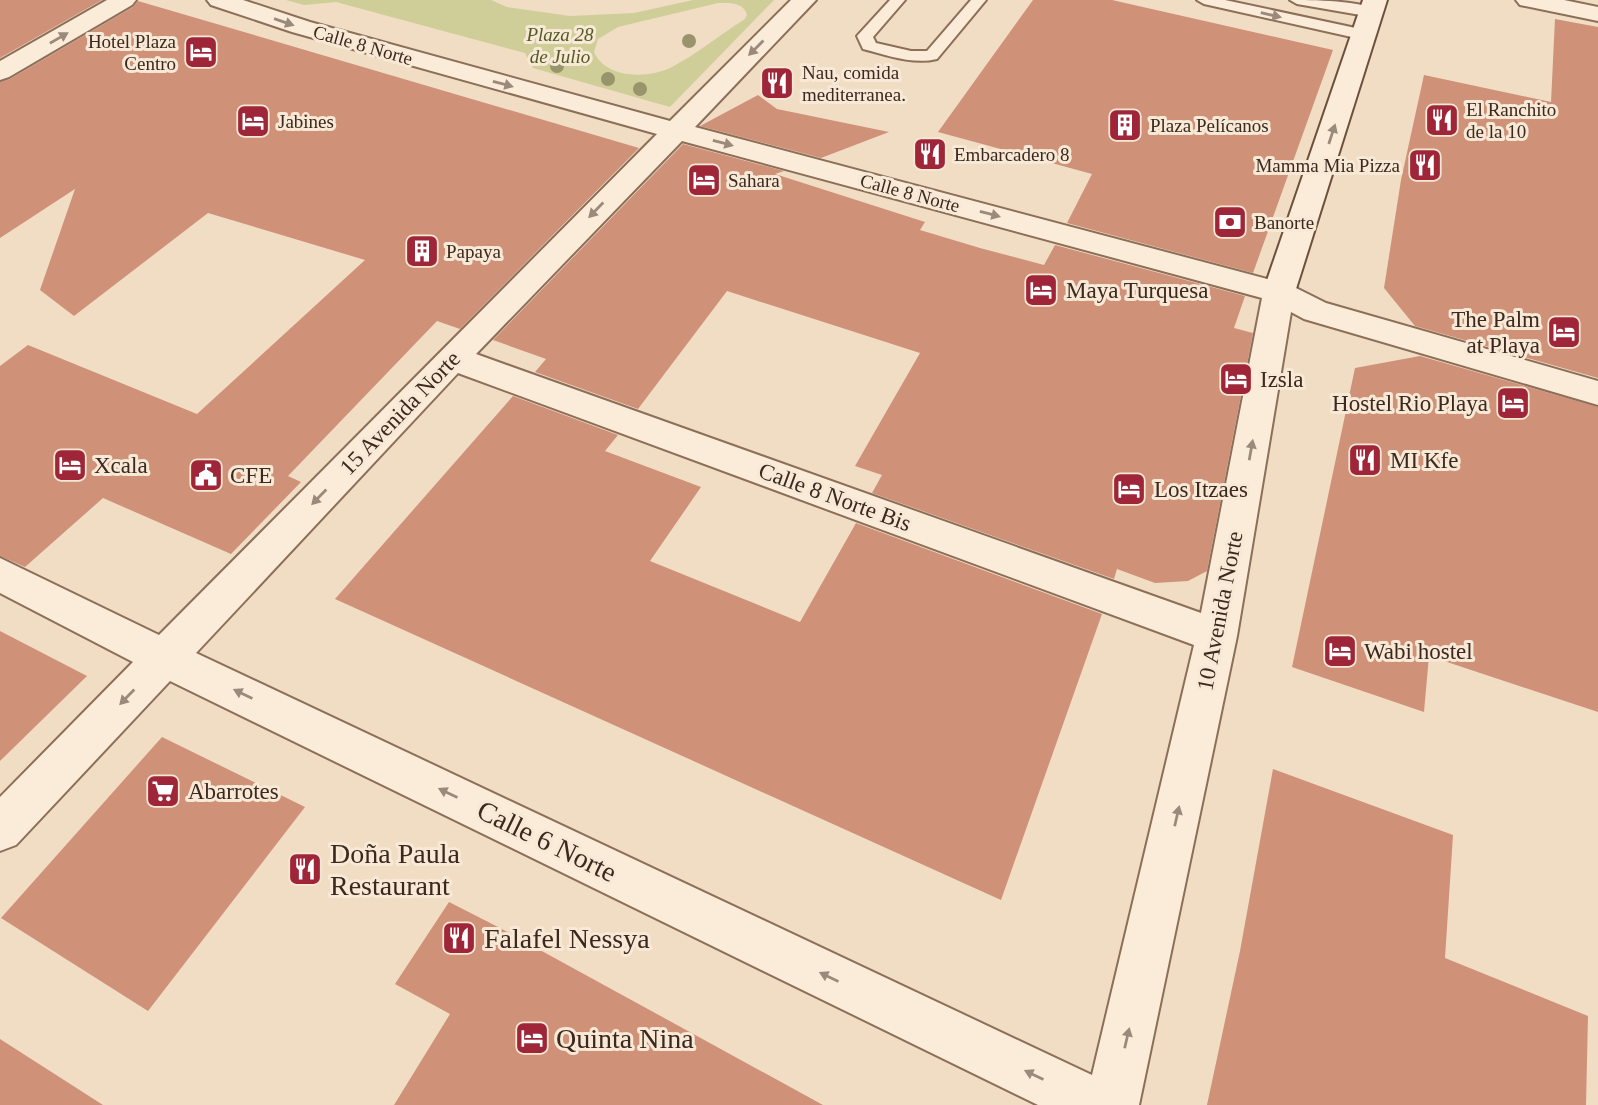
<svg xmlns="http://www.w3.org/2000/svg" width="1598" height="1105" viewBox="0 0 1598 1105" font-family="'Times New Roman',serif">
	<rect width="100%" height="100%" fill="#f0ddc4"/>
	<path fill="#cfce98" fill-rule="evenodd" d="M286,0H491L507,7L570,16L634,13L693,0H774L670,107L533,68L525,53L336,2L304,5ZM718,3C729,3 744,2 747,15L745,19C721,34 697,54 672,67C648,79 606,79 594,52L598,39L618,27Z"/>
	<g fill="#d09179">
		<path d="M0,0H102L0,58Z"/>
		<path d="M1033,0H1112L1333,50L1253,273L1067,223L1092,174L938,132Z"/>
		<path d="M138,1L639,148L460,329L437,321L288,476L301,482L231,554L103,498L25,567L0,556V366L28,345L197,414L365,260L208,213L74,316L40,290L75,189L0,238V82L10,79L133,7Z"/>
		<path d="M1555,19L1598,27V378L1415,326L1384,288L1401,180L1424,75L1551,102Z"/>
		<path d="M758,95L777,109L889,132L821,158L700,126Z"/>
		<path d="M683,144L784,171L775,174L925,222L920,230L980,248L1044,265L1055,245L1245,296L1234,328L1253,333L1207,571L1188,581L1155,583L1117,569L1114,579L872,493L882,475L855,466L920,353L727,291L638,409L535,372L546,359L493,340Z"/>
		<path d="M1420,356L1598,407V712L1429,656L1424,712L1292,667L1355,368Z"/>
		<path d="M513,396L618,435L605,451L701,487L650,561L800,622L856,523L1102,614L1001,900L335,599Z"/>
		<path d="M0,631L87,676L0,761Z"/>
		<path d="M162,737L305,807L148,1011L1,918Z"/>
		<path d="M1273,769L1453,835L1445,958L1588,1016L1586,1105H1207L1240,951Z"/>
		<path d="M449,902L500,928L823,1105H394L450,1014L395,984Z"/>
		<path d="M0,1039L103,1105H0Z"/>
	</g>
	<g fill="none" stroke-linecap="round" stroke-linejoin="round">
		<g stroke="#8c6e59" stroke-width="4">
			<g id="lane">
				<path d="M890,0H905L873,37L876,43L911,51H927L971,0H986L937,59C913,65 886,55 863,49L857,36Z"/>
				<path d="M1197,0H1225L1365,30L1373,35L1365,40L1204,4Z"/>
				<path d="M1290,0C1310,0 1365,0 1380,12L1372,17L1297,4Z"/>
			</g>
		</g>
		<g stroke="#8c6e59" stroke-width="4">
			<g id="street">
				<path d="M107,0H136L132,5L9,77L0,80V61Z"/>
				<path d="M207,0H243L310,22L670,121L791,0H816L695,127L1290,285L1326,303L1598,381V405L1304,319L1291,312L1237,636L1139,1105H1038L170,681L16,845L0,851V797L133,662L0,593V558L159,635L657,134L292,32L211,5ZM682,141L1262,298L1201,613L476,354ZM458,373L1194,645L1092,1075L196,653Z"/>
				<path d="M1516,0H1564L1598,7V21L1520,5Z"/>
			</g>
		</g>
		<g stroke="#6e4f3d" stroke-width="4">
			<path id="secondary" d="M1363,0H1387L1295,292L1290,299L1279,303L1268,299L1263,292Z"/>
		</g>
		<use href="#lane" fill="#faecd8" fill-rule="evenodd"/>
		<use href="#street" fill="#faecd8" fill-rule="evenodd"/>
		<use href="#secondary" fill="#faecd8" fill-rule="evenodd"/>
	</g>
	<g fill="#9a946c">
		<circle cx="689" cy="41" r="7"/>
		<circle cx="557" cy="66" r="7"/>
		<circle cx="608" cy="79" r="7"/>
		<circle cx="640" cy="89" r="7"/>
	</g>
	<defs><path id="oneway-solid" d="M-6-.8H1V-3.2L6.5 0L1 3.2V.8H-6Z" transform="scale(1.75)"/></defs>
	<g fill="#9b8a7b">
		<use href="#oneway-solid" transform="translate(1271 15) rotate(13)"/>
		<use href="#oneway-solid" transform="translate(284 22) rotate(19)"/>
		<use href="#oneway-solid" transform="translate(59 38) rotate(-30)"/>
		<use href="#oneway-solid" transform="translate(756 48) rotate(135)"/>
		<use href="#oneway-solid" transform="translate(503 84) rotate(15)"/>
		<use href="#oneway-solid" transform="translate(1332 134) rotate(-72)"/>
		<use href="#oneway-solid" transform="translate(723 143) rotate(15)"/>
		<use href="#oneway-solid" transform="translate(596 210) rotate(134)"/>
		<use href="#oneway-solid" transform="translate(990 214) rotate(15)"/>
		<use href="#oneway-solid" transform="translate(1251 450) rotate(-80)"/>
		<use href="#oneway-solid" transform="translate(319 497) rotate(134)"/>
		<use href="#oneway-solid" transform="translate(243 694) rotate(-154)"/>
		<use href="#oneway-solid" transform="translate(127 697) rotate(134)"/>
		<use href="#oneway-solid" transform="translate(448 793) rotate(-154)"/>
		<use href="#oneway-solid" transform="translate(1177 816) rotate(-77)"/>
		<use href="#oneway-solid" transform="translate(829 977) rotate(-154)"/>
		<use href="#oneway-solid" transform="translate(1127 1038) rotate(-77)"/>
		<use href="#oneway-solid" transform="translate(1034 1075) rotate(-154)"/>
	</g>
	<defs>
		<g id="hotel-square" transform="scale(1.75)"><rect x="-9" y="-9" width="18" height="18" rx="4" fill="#9f2638" stroke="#f7e9d5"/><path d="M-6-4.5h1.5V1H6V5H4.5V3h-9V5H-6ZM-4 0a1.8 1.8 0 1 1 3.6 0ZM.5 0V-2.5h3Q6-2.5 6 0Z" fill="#fff"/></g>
		<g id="restaurant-square" transform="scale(1.75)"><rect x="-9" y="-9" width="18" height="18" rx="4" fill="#9f2638" stroke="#f7e9d5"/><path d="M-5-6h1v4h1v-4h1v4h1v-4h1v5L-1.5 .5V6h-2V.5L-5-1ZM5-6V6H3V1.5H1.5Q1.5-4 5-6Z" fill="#fff"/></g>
		<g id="building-square" transform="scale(1.75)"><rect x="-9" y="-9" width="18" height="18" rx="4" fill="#9f2638" stroke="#f7e9d5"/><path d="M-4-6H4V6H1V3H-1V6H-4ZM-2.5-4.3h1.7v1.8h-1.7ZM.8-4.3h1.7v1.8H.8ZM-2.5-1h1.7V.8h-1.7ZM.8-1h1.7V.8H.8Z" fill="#fff"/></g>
		<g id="bank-square" transform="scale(1.75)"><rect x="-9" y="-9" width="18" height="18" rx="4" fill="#9f2638" stroke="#f7e9d5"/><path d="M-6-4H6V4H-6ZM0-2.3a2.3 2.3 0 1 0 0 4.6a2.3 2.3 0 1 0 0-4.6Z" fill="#fff"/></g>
		<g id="civic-square" transform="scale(1.75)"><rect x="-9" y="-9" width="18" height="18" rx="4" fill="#9f2638" stroke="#f7e9d5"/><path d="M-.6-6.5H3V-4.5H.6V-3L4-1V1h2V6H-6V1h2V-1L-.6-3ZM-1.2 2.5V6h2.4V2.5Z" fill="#fff"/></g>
		<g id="supermarket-square" transform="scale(1.75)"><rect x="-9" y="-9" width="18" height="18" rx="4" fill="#9f2638" stroke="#f7e9d5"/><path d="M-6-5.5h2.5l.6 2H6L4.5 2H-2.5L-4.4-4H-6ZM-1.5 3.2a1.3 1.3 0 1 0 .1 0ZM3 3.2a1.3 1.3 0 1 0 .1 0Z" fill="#fff"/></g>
	</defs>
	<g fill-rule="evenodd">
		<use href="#hotel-square" x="201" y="52"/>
		<use href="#restaurant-square" x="777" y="83"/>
		<use href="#restaurant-square" x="1442" y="120"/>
		<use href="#hotel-square" x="253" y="121"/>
		<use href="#building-square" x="1125" y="125"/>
		<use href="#restaurant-square" x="930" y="154"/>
		<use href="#restaurant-square" x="1425" y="165"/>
		<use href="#hotel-square" x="704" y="180"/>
		<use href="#bank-square" x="1230" y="222"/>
		<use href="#building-square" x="422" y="251"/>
		<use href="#hotel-square" x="1041" y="290"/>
		<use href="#hotel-square" x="1564" y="332"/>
		<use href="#hotel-square" x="1236" y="379"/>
		<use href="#hotel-square" x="1513" y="403"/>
		<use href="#restaurant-square" x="1365" y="460"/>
		<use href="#hotel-square" x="70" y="465"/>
		<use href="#civic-square" x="206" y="475"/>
		<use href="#hotel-square" x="1129" y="489"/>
		<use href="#hotel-square" x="1340" y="651"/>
		<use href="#supermarket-square" x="163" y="791"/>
		<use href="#restaurant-square" x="305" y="869"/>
		<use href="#restaurant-square" x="459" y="938"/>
		<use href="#hotel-square" x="532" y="1038"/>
	</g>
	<g text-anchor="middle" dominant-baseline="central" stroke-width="6" stroke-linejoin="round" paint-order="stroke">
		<g font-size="19" font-style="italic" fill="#535924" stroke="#f7e9d5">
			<text x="560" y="34">Plaza 28<tspan x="560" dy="22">de Julio</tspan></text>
		</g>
		<g font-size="19" fill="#3c281e" stroke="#f7e9d5" text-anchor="start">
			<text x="176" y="41" text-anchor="end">Hotel Plaza<tspan x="176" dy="22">Centro</tspan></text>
			<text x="802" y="72">Nau, comida<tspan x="802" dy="22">mediterranea.</tspan></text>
			<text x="1466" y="109">El Ranchito<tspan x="1466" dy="22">de la 10</tspan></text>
			<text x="278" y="121">Jabines</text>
			<text x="1150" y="125">Plaza Pelícanos</text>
			<text x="954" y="154">Embarcadero 8</text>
			<text x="1400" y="165" text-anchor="end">Mamma Mia Pizza</text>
			<text x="728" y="180">Sahara</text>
			<text x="1254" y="222">Banorte</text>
			<text x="446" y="251">Papaya</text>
		</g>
		<g font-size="19" fill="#3c281e" stroke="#f7e9d5">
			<text transform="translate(363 45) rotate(16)">Calle 8 Norte</text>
			<text transform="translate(910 193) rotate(15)">Calle 8 Norte</text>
		</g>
		<g font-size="23" fill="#3c281e" stroke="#f7e9d5" text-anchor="start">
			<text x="1066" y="290">Maya Turquesa</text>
			<text x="1540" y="319" text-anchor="end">The Palm<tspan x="1540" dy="26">at Playa</tspan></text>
			<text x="1260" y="379">Izsla</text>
			<text x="1488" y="403" text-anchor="end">Hostel Rio Playa</text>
			<text x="1390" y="460">MI Kfe</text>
			<text x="94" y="465">Xcala</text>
			<text x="230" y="475">CFE</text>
			<text x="1154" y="489">Los Itzaes</text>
			<text x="1364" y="651">Wabi hostel</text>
			<text x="188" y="791">Abarrotes</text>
		</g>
		<g font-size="23" fill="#3c281e" stroke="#f7e9d5">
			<text transform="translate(400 413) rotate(-46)">15 Avenida Norte</text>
			<text transform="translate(835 497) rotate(20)">Calle 8 Norte Bis</text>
			<text transform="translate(1220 611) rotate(-79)">10 Avenida Norte</text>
		</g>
		<g font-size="28" fill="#3c281e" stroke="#f7e9d5">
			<text transform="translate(547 841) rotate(26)">Calle 6 Norte</text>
		</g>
		<g font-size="28" fill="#3c281e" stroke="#f7e9d5" text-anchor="start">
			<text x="330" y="853">Doña Paula<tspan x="330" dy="32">Restaurant</tspan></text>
			<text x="484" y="938">Falafel Nessya</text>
			<text x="556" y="1038">Quinta Nina</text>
		</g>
	</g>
</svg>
